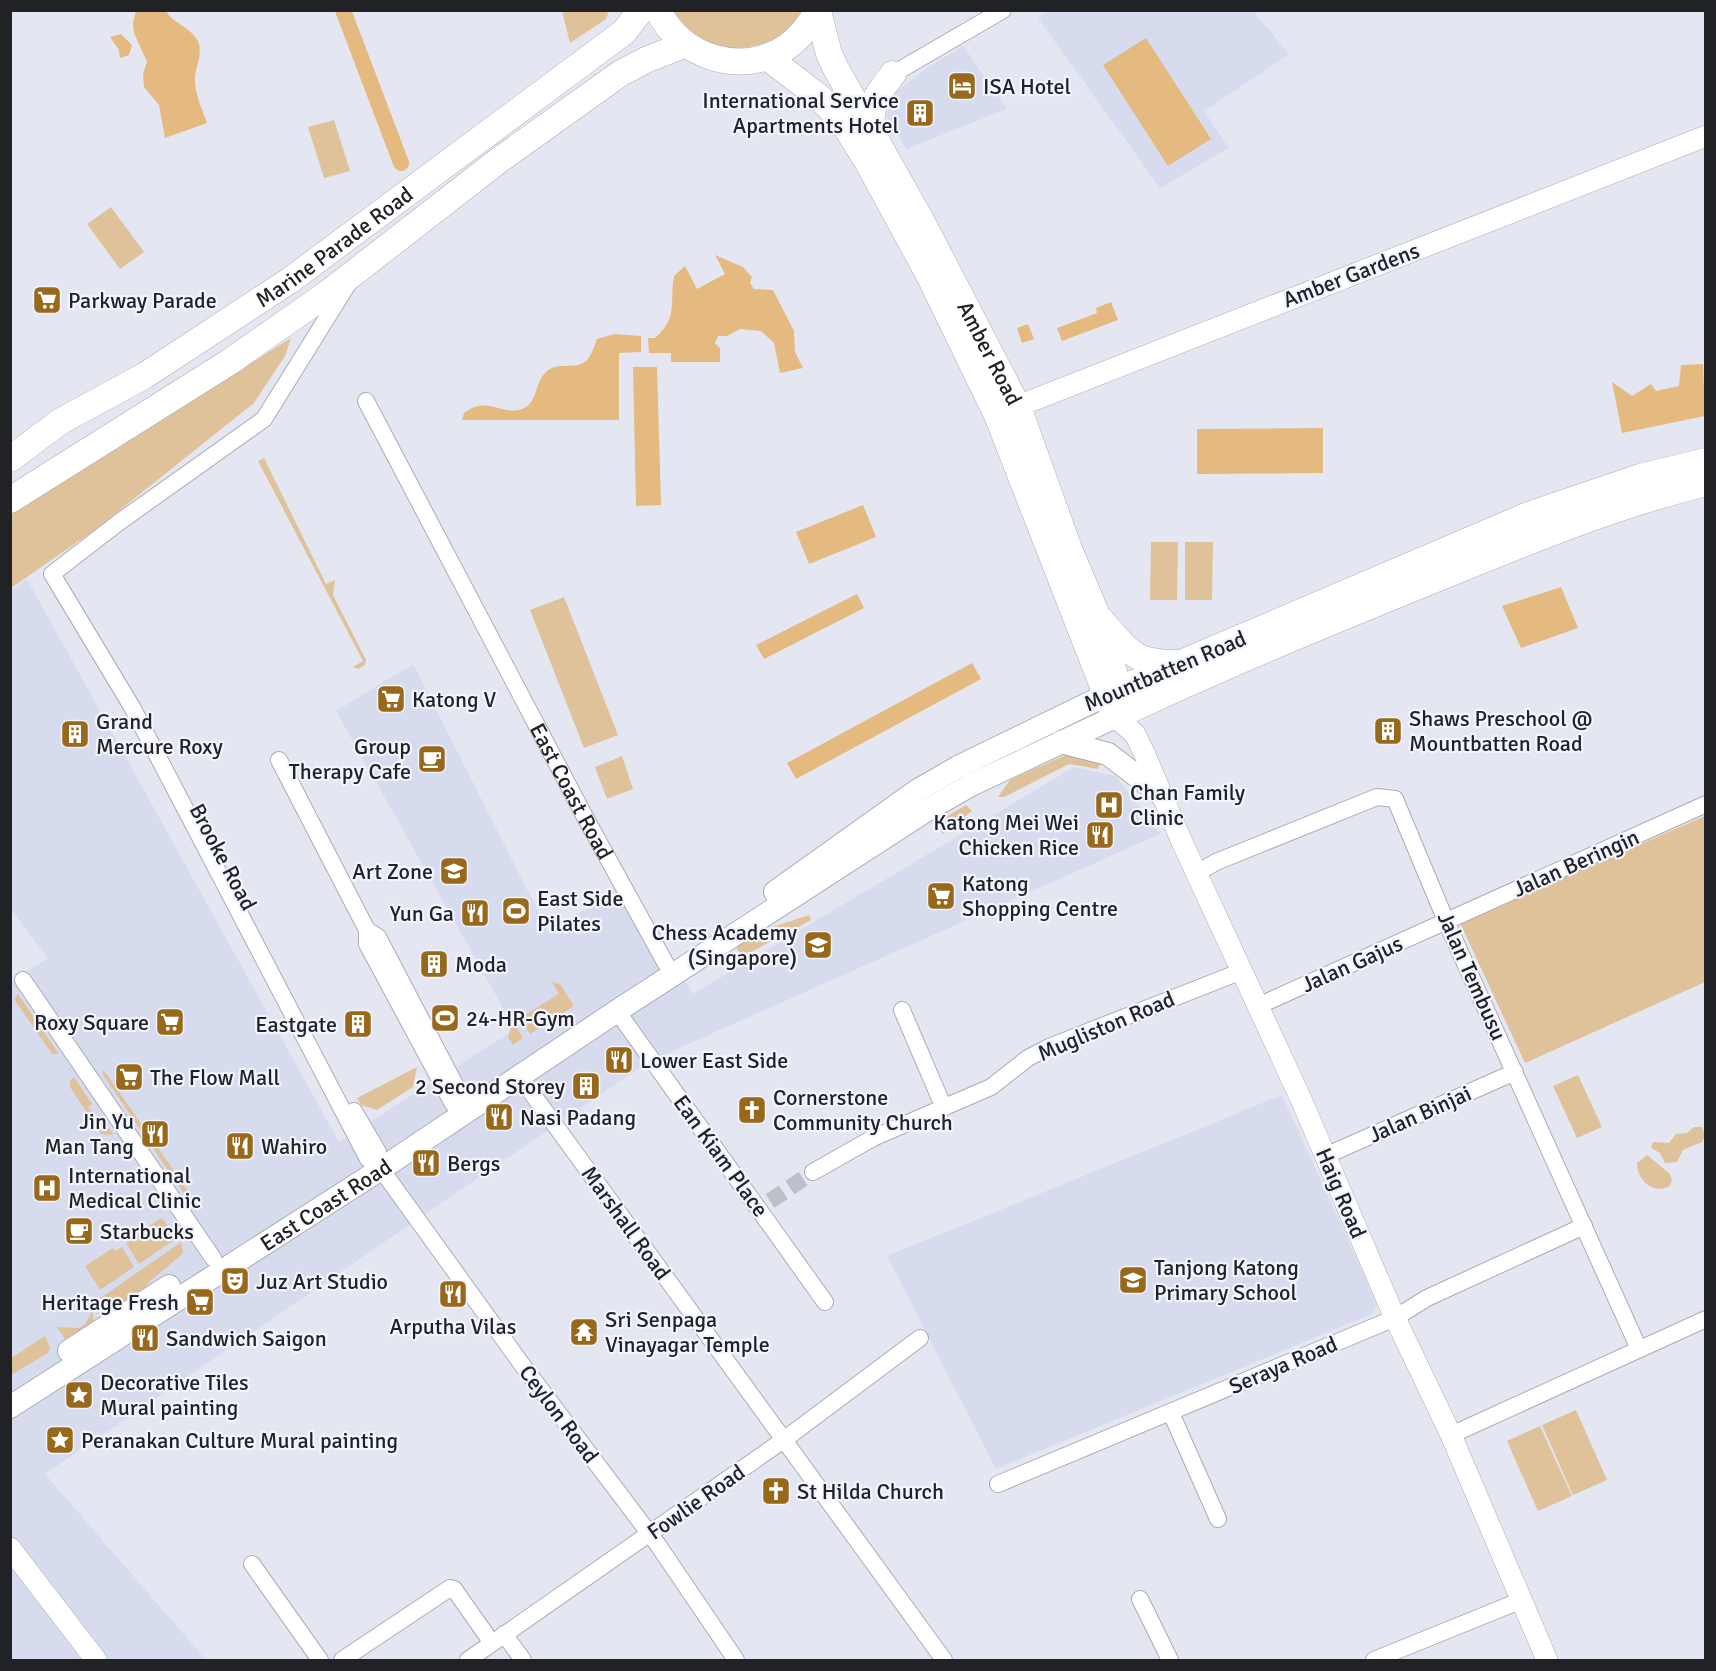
<svg xmlns="http://www.w3.org/2000/svg" width="1716" height="1671" viewBox="0 0 1716 1671" font-family="Signika,sans-serif">
	<rect width="100%" height="100%" fill="#e4e7f2"/>
	<g fill="#d7dbee">
		<path d="M1051,10L1253,11L1289,54L1204,111L1229,148L1160,188L1038,18Z"/>
		<path d="M963,46L1007,109L907,149L887,119L888,98L927,68Z"/>
		<path d="M27,579L339,1142L515,1029L336,711L413,664L549,933L625,883L693,994L1074,767L1116,776L1160,834L648,1062L45,1474L206,1660H11L10,982L48,958L11,909V590Z"/>
		<path d="M1282,1095L1377,1304L1372,1314L996,1469L887,1256Z"/>
	</g>
	<g fill="#e0c29a">
		<path d="M562,11V10L609,11L606,19L570,43Z"/>
		<path d="M673,11H802C785,45 739,56 706,42C691,35 681,23 673,11Z"/>
		<path d="M334,120L350,171L324,178L308,127Z"/>
		<path d="M111,207L144,252L120,269L87,224Z"/>
		<path d="M291,338L285,356L254,403L96,529L11,588V513Z"/>
		<path d="M264,458L326,584L335,580L333,595L366,660L365,665L358,669L353,667L363,661L258,461Z"/>
		<path d="M1151,542H1178L1177,600H1150Z"/>
		<path d="M1185,542H1213L1212,600H1185Z"/>
		<path d="M564,597L618,735L584,748L530,610Z"/>
		<path d="M1072,752L1101,761L1098,769L1069,764L1004,797H998L1010,780Z"/>
		<path d="M622,756L633,789L607,799L595,767Z"/>
		<path d="M966,805L972,811L943,834L936,823Z"/>
		<path d="M1705,816V982L1525,1063L1460,923Z"/>
		<path d="M809,915L811,920L742,957L736,947L764,930Z"/>
		<path d="M552,982L560,984L574,1006L530,1034L520,1018L559,994Z"/>
		<path d="M18,994L59,1054H52L14,999Z"/>
		<path d="M513,1021L523,1038L513,1045L508,1037Z"/>
		<path d="M417,1067L413,1087L377,1110L361,1105L357,1098Z"/>
		<path d="M103,1069L195,1201L196,1211L103,1075Z"/>
		<path d="M1578,1075L1602,1127L1577,1138L1553,1086Z"/>
		<path d="M74,1077L92,1104L88,1107L105,1130L109,1128L114,1135L101,1134L70,1087V1081Z"/>
		<path d="M1694,1127H1702L1705,1135L1702,1142L1683,1150L1677,1162L1665,1163L1660,1153L1651,1148L1653,1142L1669,1143L1676,1134L1687,1133Z"/>
		<path d="M1647,1155L1670,1174L1672,1180L1670,1186C1654,1195 1637,1181 1637,1163Z"/>
		<path d="M162,1218L177,1238L139,1264L126,1243L133,1239L132,1236Z"/>
		<path d="M181,1242L183,1252L180,1256L149,1282L140,1295L110,1312L100,1310L95,1302Z"/>
		<path d="M122,1247L134,1267L100,1290L85,1266L113,1248L115,1251Z"/>
		<path d="M92,1310L94,1322L65,1339L57,1327L79,1328L86,1323Z"/>
		<path d="M45,1336L50,1347L48,1353L11,1375V1358Z"/>
		<path d="M1576,1410L1607,1480L1573,1495L1542,1425Z"/>
		<path d="M1540,1426L1572,1496L1538,1511L1507,1441Z"/>
	</g>
	<g fill="#e4ba80">
		<path d="M136,11H166C174,25 193,27 199,44C202,56 196,65 195,77C194,92 202,109 207,123L165,138L159,105L144,87L143,74L147,62L134,33L133,23Z"/>
		<path d="M121,34L132,45L129,55L120,58L119,50L110,37Z"/>
		<path d="M1146,38L1211,139L1168,166L1103,65Z"/>
		<path d="M715,255L743,267L752,277L750,283L754,289L773,290L794,331L795,352L803,368L780,373L774,343L761,331L740,329L727,336H718L715,343L720,348V362H671V353H649L648,338H655C679,317 669,303 674,276L685,266L697,289L725,274Z"/>
		<path d="M1111,302L1118,320L1062,341L1057,328L1097,313L1096,308Z"/>
		<path d="M1028,324L1034,339L1022,343L1017,328Z"/>
		<path d="M615,334L641,336V352L619,353V420H462L464,413C488,395 500,416 522,409C537,404 535,384 544,374C556,359 575,372 587,360C592,355 594,346 597,339Z"/>
		<path d="M1703,364L1705,416L1622,433L1612,382L1632,396L1651,384L1656,391L1679,386L1681,365Z"/>
		<path d="M633,367H657L661,505L636,506Z"/>
		<path d="M1323,428V473L1197,474V429Z"/>
		<path d="M863,505L876,537L809,564L796,532Z"/>
		<path d="M1561,587L1578,628L1521,648L1502,606Z"/>
		<path d="M857,594L864,608L764,659L756,645Z"/>
		<path d="M972,663L981,679L796,779L787,763Z"/>
	</g>
	<g fill="none" stroke-linecap="round" stroke-linejoin="round">
		<path stroke="#e4ba80" stroke-width="16" d="M343,10L401,163"/>
		<path stroke="#bdc0c9" stroke-width="16" stroke-dasharray="16 8" stroke-linecap="butt" d="M770,1201L813,1172"/>
		<g stroke="#a9acb7" stroke-width="18">
			<g id="minor">
				<path d="M893,74L1003,10"/>
				<path d="M348,284L264,419L118,523L52,574L132,707L368,1159"/>
				<path id="s1" d="M366,401L585,817L666,964"/>
				<path d="M279,760L367,930V944L453,1104"/>
				<path d="M1197,873L1216,862L1377,797L1395,799L1446,921L1639,1349"/>
				<path d="M367,930L378,937L462,1098"/>
				<path d="M23,980L213,1258"/>
				<path d="M1258,1006L1706,804"/>
				<path d="M902,1010L944,1108"/>
				<path d="M617,1011L825,1302"/>
				<path d="M520,1077L944,1660"/>
				<path d="M354,1111L378,1152"/>
				<path d="M1325,1156L1515,1072"/>
				<path d="M381,1169L523,1366L658,1545L736,1660"/>
				<path d="M813,1172L873,1138L991,1087L1028,1058L1049,1047L1242,971"/>
				<path d="M1171,1413L1218,1519"/>
				<path d="M1451,1435L1706,1319"/>
				<path d="M998,1484L1395,1318L1427,1298L1584,1226"/>
				<path d="M252,1564L320,1660"/>
				<path d="M1140,1599L1170,1660"/>
				<path d="M504,1634L523,1660"/>
				<path d="M342,1660L450,1588L454,1589L492,1643"/>
				<path d="M468,1660L785,1439L920,1338"/>
				<path d="M1374,1660L1522,1600"/>
			</g>
		</g>
		<g stroke="#a9acb7" stroke-width="22">
			<g id="tertiary">
				<path d="M1003,412L1706,136"/>
				<path d="M1115,717L1135,734L1145,755L1182,842L1300,1097L1395,1318L1451,1435L1547,1660"/>
				<path d="M10,1548L96,1660"/>
			</g>
		</g>
		<g stroke="#a9acb7" stroke-width="24">
			<g id="secondary">
				<path d="M1061,742L1108,754L1163,796"/>
				<path d="M775,892L918,790L958,767L1106,695"/>
				<path d="M69,1351L169,1286"/>
				<path id="s2" d="M10,1407L381,1169L617,1011L927,810L971,785L1115,717"/>
			</g>
		</g>
		<g stroke="#a9acb7" stroke-width="27">
			<g id="primary">
				<path d="M658,10C680,58 744,78 788,46C801,37 810,24 818,10"/>
				<path id="s3" d="M818,11L829,54L835,67L921,220L1018,407L1069,549L1096,613L1118,685"/>
				<path d="M767,57L818,96L842,121L867,161L930,277L997,415L1115,717C1220,667 1328,623 1436,579C1525,543 1612,506 1706,483"/>
				<path d="M871,132C871,103 875,96 893,74"/>
				<path id="s4" d="M10,459L61,421L144,376L289,281L624,32L641,10"/>
				<path d="M10,500L231,361L328,293L498,161L621,73L648,59L684,45"/>
				<path d="M1101,620C1131,653 1132,663 1179,663"/>
				<path d="M1106,695L1531,514L1640,477L1706,461"/>
			</g>
		</g>
		<use href="#minor" stroke="#fff" stroke-width="16"/>
		<use href="#tertiary" stroke="#fff" stroke-width="21"/>
		<use href="#secondary" stroke="#fff" stroke-width="22"/>
		<use href="#primary" stroke="#fff" stroke-width="26"/>
	</g>
	<defs>
		<g id="hotel-square" transform="scale(1.5)"><rect x="-9" y="-9" width="18" height="18" rx="4" fill="#99691b" stroke="#f2f4fe"/><path d="M-6-4.5h1.5V1H6V5H4.5V3h-9V5H-6ZM-4 0a1.8 1.8 0 1 1 3.6 0ZM.5 0V-2.5h3Q6-2.5 6 0Z" fill="#fff"/></g>
		<g id="building-square" transform="scale(1.5)"><rect x="-9" y="-9" width="18" height="18" rx="4" fill="#99691b" stroke="#f2f4fe"/><path d="M-4-6H4V6H1V3H-1V6H-4ZM-2.5-4.3h1.7v1.8h-1.7ZM.8-4.3h1.7v1.8H.8ZM-2.5-1h1.7V.8h-1.7ZM.8-1h1.7V.8H.8Z" fill="#fff"/></g>
		<g id="supermarket-square" transform="scale(1.5)"><rect x="-9" y="-9" width="18" height="18" rx="4" fill="#99691b" stroke="#f2f4fe"/><path d="M-6-5.5h2.5l.6 2H6L4.5 2H-2.5L-4.4-4H-6ZM-1.5 3.2a1.3 1.3 0 1 0 .1 0ZM3 3.2a1.3 1.3 0 1 0 .1 0Z" fill="#fff"/></g>
		<g id="cafe-square" transform="scale(1.5)"><rect x="-9" y="-9" width="18" height="18" rx="4" fill="#99691b" stroke="#f2f4fe"/><path d="M-5.5-4.5H6V0H3Q3 3.5 0 3.5H-2.5Q-5.5 3.5-5.5 0ZM3-3.2v2h1.7v-2ZM-6 4.5H4V6H-6Z" fill="#fff"/></g>
		<g id="hospital-square" transform="scale(1.5)"><rect x="-9" y="-9" width="18" height="18" rx="4" fill="#99691b" stroke="#f2f4fe"/><path d="M-5-5h3v3.5h4V-5h3V5h-3V1.5h-4V5h-3Z" fill="#fff"/></g>
		<g id="restaurant-square" transform="scale(1.5)"><rect x="-9" y="-9" width="18" height="18" rx="4" fill="#99691b" stroke="#f2f4fe"/><path d="M-5-6h1v4h1v-4h1v4h1v-4h1v5L-1.5 .5V6h-2V.5L-5-1ZM5-6V6H3V1.5H1.5Q1.5-4 5-6Z" fill="#fff"/></g>
		<g id="school-square" transform="scale(1.5)"><rect x="-9" y="-9" width="18" height="18" rx="4" fill="#99691b" stroke="#f2f4fe"/><path d="M0-5L7-2L0 1L-7-2ZM-4 1L0 2.5L4 1V4Q0 6-4 4Z" fill="#fff"/></g>
		<g id="stadium-square" transform="scale(1.5)"><rect x="-9" y="-9" width="18" height="18" rx="4" fill="#99691b" stroke="#f2f4fe"/><path d="M0-5a6.5 5 0 1 0 0 10a6.5 5 0 1 0 0-10ZM-3.5-1.8h7v3.6h-7Z" fill="#fff"/></g>
		<g id="church-square" transform="scale(1.5)"><rect x="-9" y="-9" width="18" height="18" rx="4" fill="#99691b" stroke="#f2f4fe"/><path d="M-1.2-6h2.4v3.5h3.3v2.4h-3.3V6h-2.4V-.1h-3.3v-2.4h3.3Z" fill="#fff"/></g>
		<g id="theatre-square" transform="scale(1.5)"><rect x="-9" y="-9" width="18" height="18" rx="4" fill="#99691b" stroke="#f2f4fe"/><path d="M-5-5.5Q0-4 5-5.5V0Q5 5 0 6Q-5 5-5 0ZM-3.3-2.5H-1v1.5H-3.3ZM1-2.5H3.3v1.5H1ZM-2.8 1Q0 5.5 2.8 1Z" fill="#fff"/></g>
		<g id="temple-square" transform="scale(1.5)"><rect x="-9" y="-9" width="18" height="18" rx="4" fill="#99691b" stroke="#f2f4fe"/><path d="M0-6L5-2H3V0L6.5 2.5H4V6H1.5V3h-3V6H-4V2.5H-6.5L-3 0V-2H-5Z" fill="#fff"/></g>
		<g id="sight-square" transform="scale(1.5)"><rect x="-9" y="-9" width="18" height="18" rx="4" fill="#99691b" stroke="#f2f4fe"/><path d="M0-6L1.8-2.2L6-1.7L2.9 1.2L3.7 5.4L0 3.3L-3.7 5.4L-2.9 1.2L-6-1.7L-1.8-2.2Z" fill="#fff"/></g>
	</defs>
	<g fill-rule="evenodd">
		<use href="#hotel-square" x="962" y="86"/>
		<use href="#building-square" x="920" y="113"/>
		<use href="#supermarket-square" x="47" y="300"/>
		<use href="#supermarket-square" x="391" y="699"/>
		<use href="#building-square" x="1388" y="731"/>
		<use href="#building-square" x="75" y="734"/>
		<use href="#cafe-square" x="432" y="759"/>
		<use href="#hospital-square" x="1109" y="805"/>
		<use href="#restaurant-square" x="1100" y="835"/>
		<use href="#school-square" x="454" y="871"/>
		<use href="#supermarket-square" x="941" y="896"/>
		<use href="#stadium-square" x="516" y="911"/>
		<use href="#restaurant-square" x="475" y="913"/>
		<use href="#school-square" x="818" y="945"/>
		<use href="#building-square" x="434" y="964"/>
		<use href="#stadium-square" x="445" y="1018"/>
		<use href="#supermarket-square" x="170" y="1022"/>
		<use href="#building-square" x="358" y="1024"/>
		<use href="#restaurant-square" x="619" y="1060"/>
		<use href="#supermarket-square" x="129" y="1077"/>
		<use href="#building-square" x="586" y="1086"/>
		<use href="#church-square" x="752" y="1110"/>
		<use href="#restaurant-square" x="499" y="1117"/>
		<use href="#restaurant-square" x="155" y="1134"/>
		<use href="#restaurant-square" x="240" y="1146"/>
		<use href="#restaurant-square" x="426" y="1163"/>
		<use href="#hospital-square" x="47" y="1188"/>
		<use href="#cafe-square" x="79" y="1231"/>
		<use href="#school-square" x="1133" y="1280"/>
		<use href="#theatre-square" x="235" y="1281"/>
		<use href="#restaurant-square" x="453" y="1294"/>
		<use href="#supermarket-square" x="200" y="1302"/>
		<use href="#temple-square" x="584" y="1332"/>
		<use href="#restaurant-square" x="145" y="1338"/>
		<use href="#sight-square" x="79" y="1395"/>
		<use href="#sight-square" x="60" y="1440"/>
		<use href="#church-square" x="776" y="1491"/>
	</g>
	<g text-anchor="middle" dominant-baseline="central" stroke-width="4.5" stroke-linejoin="round" paint-order="stroke">
		<g font-size="22" fill="#212226" stroke="#f2f4fe" text-anchor="start">
			<text x="983" y="86">ISA Hotel</text>
			<text x="899" y="100" text-anchor="end">International Service<tspan x="899" dy="25">Apartments Hotel</tspan></text>
			<text x="68" y="300">Parkway Parade</text>
			<text x="412" y="699">Katong V</text>
			<text x="1409" y="718">Shaws Preschool @<tspan x="1409" dy="25">Mountbatten Road</tspan></text>
			<text x="96" y="721">Grand<tspan x="96" dy="25">Mercure Roxy</tspan></text>
			<text x="411" y="746" text-anchor="end">Group<tspan x="411" dy="25">Therapy Cafe</tspan></text>
			<text x="1130" y="792">Chan Family<tspan x="1130" dy="25">Clinic</tspan></text>
			<text x="1079" y="822" text-anchor="end">Katong Mei Wei<tspan x="1079" dy="25">Chicken Rice</tspan></text>
			<text x="433" y="871" text-anchor="end">Art Zone</text>
			<text x="962" y="883">Katong<tspan x="962" dy="25">Shopping Centre</tspan></text>
			<text x="537" y="898">East Side<tspan x="537" dy="25">Pilates</tspan></text>
			<text x="454" y="913" text-anchor="end">Yun Ga</text>
			<text x="797" y="932" text-anchor="end">Chess Academy<tspan x="797" dy="25">(Singapore)</tspan></text>
			<text x="455" y="964">Moda</text>
			<text x="466" y="1018">24-HR-Gym</text>
			<text x="149" y="1022" text-anchor="end">Roxy Square</text>
			<text x="337" y="1024" text-anchor="end">Eastgate</text>
			<text x="640" y="1060">Lower East Side</text>
			<text x="150" y="1077">The Flow Mall</text>
			<text x="565" y="1086" text-anchor="end">2 Second Storey</text>
			<text x="773" y="1097">Cornerstone<tspan x="773" dy="25">Community Church</tspan></text>
			<text x="520" y="1117">Nasi Padang</text>
			<text x="134" y="1121" text-anchor="end">Jin Yu<tspan x="134" dy="25">Man Tang</tspan></text>
			<text x="261" y="1146">Wahiro</text>
			<text x="447" y="1163">Bergs</text>
			<text x="68" y="1175">International<tspan x="68" dy="25">Medical Clinic</tspan></text>
			<text x="100" y="1231">Starbucks</text>
			<text x="1154" y="1267">Tanjong Katong<tspan x="1154" dy="25">Primary School</tspan></text>
			<text x="256" y="1281">Juz Art Studio</text>
			<text x="179" y="1302" text-anchor="end">Heritage Fresh</text>
			<text x="605" y="1319">Sri Senpaga<tspan x="605" dy="25">Vinayagar Temple</tspan></text>
			<text x="453" y="1326" text-anchor="middle">Arputha Vilas</text>
			<text x="166" y="1338">Sandwich Saigon</text>
			<text x="100" y="1382">Decorative Tiles<tspan x="100" dy="25">Mural painting</tspan></text>
			<text x="81" y="1440">Peranakan Culture Mural painting</text>
			<text x="797" y="1491">St Hilda Church</text>
		</g>
		<g font-size="22" fill="#212226" stroke="#f2f4fe">
			<text stroke="none"><textPath href="#s4" startOffset="388">Marine Parade Road</textPath></text>
			<text transform="translate(1351 275) rotate(-21)">Amber Gardens</text>
			<text stroke="none"><textPath href="#s3" startOffset="384">Amber Road</textPath></text>
			<text transform="translate(1165 671) rotate(-23)">Mountbatten Road</text>
			<text stroke="none"><textPath href="#s1" startOffset="441">East Coast Road</textPath></text>
			<text transform="translate(223 857) rotate(62)">Brooke Road</text>
			<text transform="translate(1576 863) rotate(-24)">Jalan Beringin</text>
			<text transform="translate(1352 964) rotate(-24)">Jalan Gajus</text>
			<text transform="translate(1472 976) rotate(66)">Jalan Tembusu</text>
			<text transform="translate(1106 1026) rotate(-23)">Mugliston Road</text>
			<text transform="translate(1420 1114) rotate(-24)">Jalan Binjai</text>
			<text transform="translate(721 1156) rotate(54)">Ean Kiam Place</text>
			<text transform="translate(1341 1193) rotate(67)">Haig Road</text>
			<text stroke="none"><textPath href="#s2" startOffset="375">East Coast Road</textPath></text>
			<text transform="translate(626 1223) rotate(54)">Marshall Road</text>
			<text transform="translate(1283 1365) rotate(-23)">Seraya Road</text>
			<text transform="translate(559 1414) rotate(53)">Ceylon Road</text>
			<text transform="translate(696 1502) rotate(-35)">Fowlie Road</text>
		</g>
	</g>
	<rect width="1716" height="1671" fill="none" stroke="#212226" stroke-width="24"/>
</svg>
